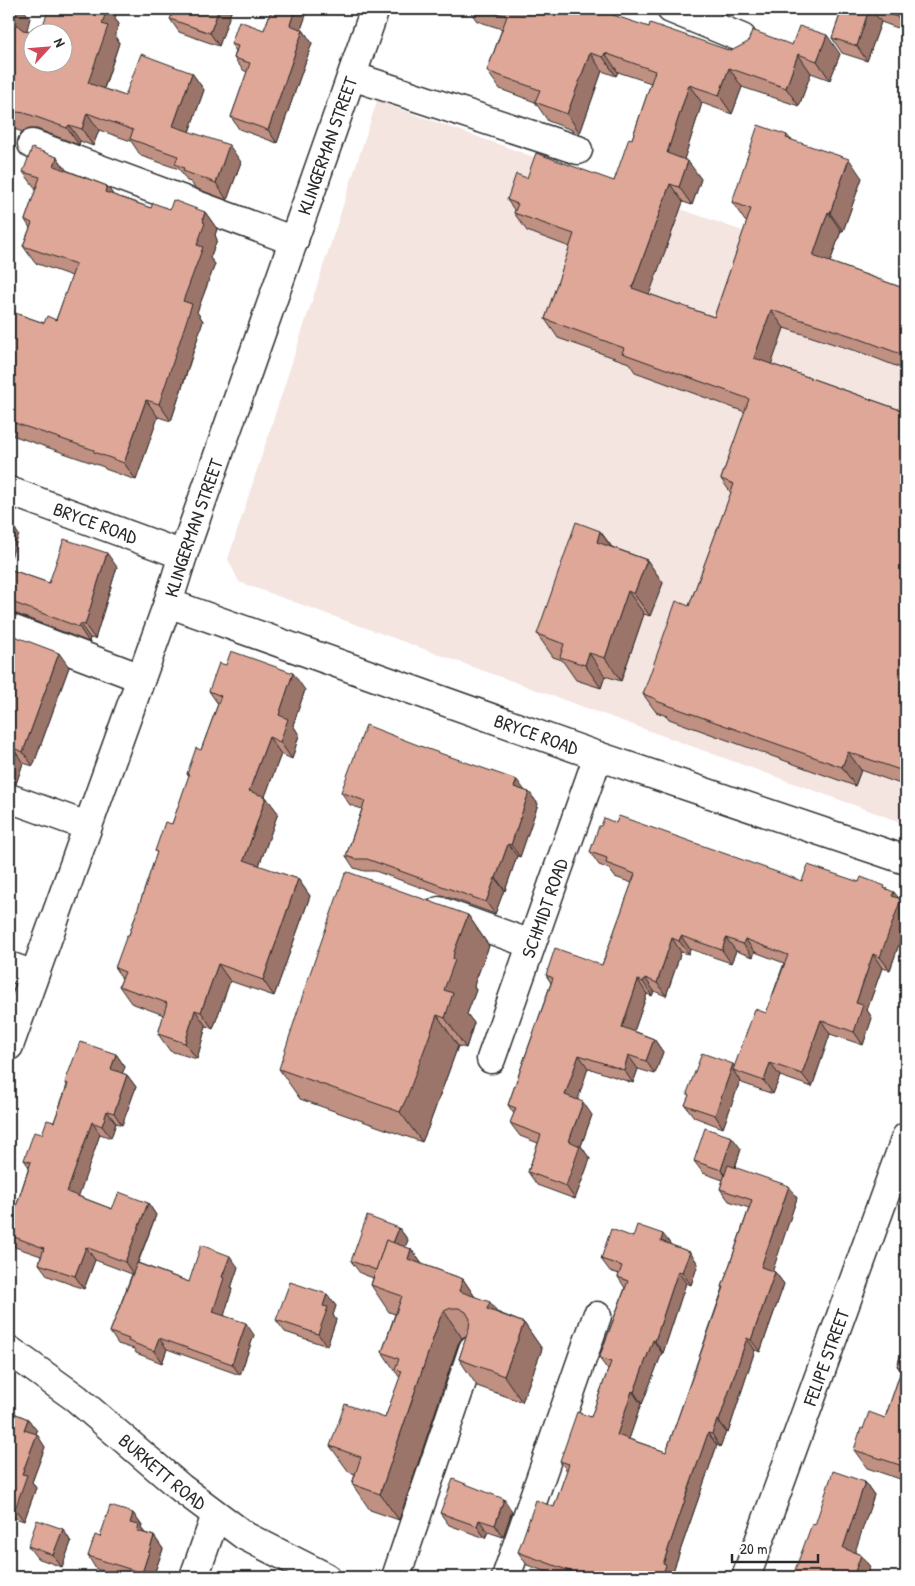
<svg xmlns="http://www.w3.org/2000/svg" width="915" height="1586" viewBox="0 0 915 1586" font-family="'Patrick Hand',sans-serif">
	<rect width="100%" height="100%" fill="#fff"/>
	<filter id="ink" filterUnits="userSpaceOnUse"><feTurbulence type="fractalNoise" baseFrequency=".02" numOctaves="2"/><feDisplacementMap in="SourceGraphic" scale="10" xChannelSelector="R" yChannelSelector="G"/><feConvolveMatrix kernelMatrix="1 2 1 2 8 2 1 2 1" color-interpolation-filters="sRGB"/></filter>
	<g filter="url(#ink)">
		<path fill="#f5e5e0" d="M377,101L906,289V824L239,582L228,559Z"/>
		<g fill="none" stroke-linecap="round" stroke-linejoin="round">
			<g stroke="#2b2b2b" stroke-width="31">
				<g id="minor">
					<path d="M671,9L742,38"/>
					<path d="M352,76L578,150"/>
					<path d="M32,144L294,241"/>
					<path id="s1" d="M9,491L183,555"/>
					<path id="s2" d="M168,603L598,756L906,860"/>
					<path d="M9,628L141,678"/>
					<path d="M9,798L87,826"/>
					<path d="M439,911L531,944"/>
					<path d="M9,966L34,975"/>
					<path id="s3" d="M9,1046L168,603L183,555L375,9"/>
					<path id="s4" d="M491,1059L598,756"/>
					<path id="s5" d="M9,1350L76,1398L181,1488L245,1536L326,1577"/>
					<path d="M194,1577L216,1515"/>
					<path d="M396,1577L473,1349"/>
					<path d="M506,1577L597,1316"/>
					<path id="s6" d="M746,1577L906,1137"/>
				</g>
			</g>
			<use href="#minor" stroke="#fff" stroke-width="28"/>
		</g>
		<g fill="#c09082" stroke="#2b2b2b">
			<path d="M9,9L30,18L26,30L31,31L115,19L119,24L115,36L119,43L104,89L125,96L192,73L204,90L189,132L241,162L227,200L195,188L191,182L187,181L179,169L141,156L131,141L99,130L93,146L80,141L79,145L37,129H29L22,132L9,127Z"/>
			<path d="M232,9L219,46L179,32L170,19Z"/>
			<path d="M272,9H302L306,15L301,29L303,30L312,43L277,143L239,129L231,117L247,72L243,70L234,58L236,51L231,44L264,30Z"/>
			<path d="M468,9H575L584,12L649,27L731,51L792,45L840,54L830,80L811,73L799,106L742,87L732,114L702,103L684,159L701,179L692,205L683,202L649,294L714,317L747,222L745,221L732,202L787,135L790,139L862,178L843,231H841L830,262L906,289V370L865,354L784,328L771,364L906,412V786L861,770L855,786L669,719L667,716L656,712L643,694L689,606L731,493L721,479L745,412L635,372L629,363L558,338L545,319L570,247L527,231L514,213L515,211L507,200L527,178L614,181L632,139L651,83L618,72L616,76L602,71L580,133L548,121L535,102L500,89L487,71L502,29L477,21Z"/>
			<path d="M842,9H906V31L881,22L867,61L842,53L832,38Z"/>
			<path d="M57,157L66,170L107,186L113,195L151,208L205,212L217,229L215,235L217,240L210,258L215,264L197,312L203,321L183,385L171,421L158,417L136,480L105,469L104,467L9,434V311L44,323L56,320L72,276L35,263L23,246L30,228L25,220L36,189L23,172Z"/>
			<path d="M600,531L612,547L647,560L663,583L650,616L644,614L621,681L605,676L601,688L576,680L562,660L553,657L537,634Z"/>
			<path d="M117,567L95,639L90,638L89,642L14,613H9V569L49,583Z"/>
			<path d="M9,634L69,667L33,766L23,763L16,784L9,783Z"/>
			<path d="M305,690L293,725L299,735L292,759L281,754L265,796L278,813L259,866L298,879L310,896L274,996L230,981L213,1029L206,1026L197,1059L170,1051L158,1034L164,1015L131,1003L119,986L122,979L115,968L129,935L157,853L155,851L172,824L189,777L187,774L201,750L218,704L209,691Z"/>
			<path d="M525,791L529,792L538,804L520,857L517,856L505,891L504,890L495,914L375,871H364L354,868L346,856L362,809L350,805L341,792Z"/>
			<path d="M616,823L802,881L859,882L887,889L899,899L906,907V924L890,970L882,968L867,1010L872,1018L863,1045L830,1034L812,1087L780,1076L773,1094L742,1083L740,1081L723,1128L694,1117L685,1105L689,1096L687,1093L735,1066L766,1013L784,963L755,952L753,957L736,951L731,963L690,949L689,954L681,952L666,996L654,991L652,996L647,994L634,1031L654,1039L663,1052L655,1074L638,1069L633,1083L588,1068L577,1100L592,1115L581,1146L590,1159L575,1199L537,1185L528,1172L538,1143L520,1136L510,1123L514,1114L508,1105L551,983L546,975L602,965L632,883L615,877L609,869L599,865L590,852L601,826Z"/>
			<path d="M468,915L489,946L475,982L474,987L476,990L467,1014L474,1023L466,1048L458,1046L428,1128L422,1142L300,1099L279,1069Z"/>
			<path d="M116,1054L125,1067L122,1073L127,1075L136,1087L122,1125L116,1123L111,1138L100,1134L78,1196L112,1209L148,1203L156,1215L138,1263L189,1282L238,1267L231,1288L232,1289L224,1315L254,1335L240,1375L167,1349L162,1363L136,1353L134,1349L118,1344L110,1332L132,1274L95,1260L84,1289L48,1276L39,1264L41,1256L9,1245V1205L16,1207L29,1167L24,1160L42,1134L54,1122L67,1085L65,1082Z"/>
			<path d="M741,1149L735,1168L797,1198L772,1271L775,1272L784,1284L760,1352L755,1350L728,1433L726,1432L720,1447L717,1445L672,1574L675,1577H561L527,1565L518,1552L554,1507L567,1471L560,1461L591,1417L608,1370L599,1358L625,1288L618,1277L619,1274L610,1271L601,1259L633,1237L671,1245L690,1252L698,1264L691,1285L686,1283L663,1353H662L642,1404H641L629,1439L666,1452L723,1288L722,1287L749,1208L729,1201L720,1189L723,1180L703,1173L694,1161Z"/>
			<path d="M399,1228L408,1240L405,1247L411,1249L422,1264L463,1279L475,1297L497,1312L524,1323L542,1349L522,1402L477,1386L459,1359L467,1335L462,1338L458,1344L399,1520L370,1510L352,1484L355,1474L349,1472L330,1446L385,1418L400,1378L382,1352L395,1314L389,1312L371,1285L373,1278L360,1273L351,1261Z"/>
			<path d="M327,1294L336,1306L333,1315L336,1320L327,1346L285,1332L276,1320Z"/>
			<path d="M906,1340V1481L867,1468L854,1450L863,1429L885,1418L901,1371L897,1366Z"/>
			<path d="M9,1411L28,1419L37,1431L36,1434L45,1447L32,1482L36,1488L24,1521L9,1516Z"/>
			<path d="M865,1482L874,1495L854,1552L861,1555L870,1567L866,1577H798L795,1573L815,1525Z"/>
			<path d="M512,1511L503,1537L488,1532L485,1538L449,1525L440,1513Z"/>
			<path d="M133,1513L142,1526L141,1528L145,1533L154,1536L163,1549L153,1577H124L96,1569L88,1556L100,1537Z"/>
			<path d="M63,1529L71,1542L62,1567L37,1558L28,1546Z"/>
		</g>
		<g fill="#9c756a" stroke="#2b2b2b">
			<path d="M16,9H23L30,18L26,34L17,25L14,17Z"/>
			<path d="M104,9H118L115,19L119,24L115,36L119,43L100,100L88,83L102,24Z"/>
			<path d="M219,9H232L219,46L210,33Z"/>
			<path d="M295,9H302L306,15L298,38L290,25Z"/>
			<path d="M869,9H871L881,22L867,61L857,46Z"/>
			<path d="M303,30L312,43L277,143L268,130Z"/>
			<path d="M827,35L840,54L830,80L817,61Z"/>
			<path d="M590,53L602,71L580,133L567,114Z"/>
			<path d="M605,53L618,72L616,76L603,57Z"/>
			<path d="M798,54L811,73L799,106L786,88Z"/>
			<path d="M729,68L742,87L732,114L719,95Z"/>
			<path d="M192,73L204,90L185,143L173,126Z"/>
			<path d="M689,85L702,103L680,172L667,153Z"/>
			<path d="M87,113L99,130L93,146L82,129Z"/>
			<path d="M69,125L80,141L79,145L67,128Z"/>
			<path d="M229,145L241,162L227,200L216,183Z"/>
			<path d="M57,157L69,174L54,166Z"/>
			<path d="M849,159L862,178L843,231L830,213Z"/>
			<path d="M688,161L701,179L692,205L679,187Z"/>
			<path d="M670,184L683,202L645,306L632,288Z"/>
			<path d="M107,186L119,203L105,192Z"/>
			<path d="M205,212L217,229L215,235L217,240L210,258L215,264L197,312L203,321L171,421L159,404L183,301L203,222V219Z"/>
			<path d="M828,212L841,231L826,274L813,256Z"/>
			<path d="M771,310L784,328L767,377L754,358Z"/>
			<path d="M146,400L158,417L136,480L124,463Z"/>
			<path d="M9,520L19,535L9,563Z"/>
			<path d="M600,531L616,554L597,542Z"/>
			<path d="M107,553L117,567L95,639L85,625Z"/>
			<path d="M647,560L663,583L650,616L634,594Z"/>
			<path d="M628,591L644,614L621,681L605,658Z"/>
			<path d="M80,624L90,638L89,642L79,627Z"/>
			<path d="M59,653L69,667L33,766L23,752Z"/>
			<path d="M589,653L605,676L601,688L585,665Z"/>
			<path d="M293,673L305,690L293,725L299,735L292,759L280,742L279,715Z"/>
			<path d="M269,737L281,754L261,807L249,791Z"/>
			<path d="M13,748L23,763L16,784L9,774V761Z"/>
			<path d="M848,752L861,770L855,786L842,767Z"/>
			<path d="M517,780L526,792L514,787Z"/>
			<path d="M529,792L538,804L520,857L511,845Z"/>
			<path d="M266,797L278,813L255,877L244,860Z"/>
			<path d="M508,844L517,856L505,891L496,878Z"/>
			<path d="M495,878L504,890L495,914L486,902Z"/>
			<path d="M298,879L310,896L274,996L263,980Z"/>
			<path d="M894,892L901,901V899L906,907V924L890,970L880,957L892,896Z"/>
			<path d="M468,915L489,946L475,982L474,987L476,990L467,1014L474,1023L466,1048L445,1018L444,990L454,952Z"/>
			<path d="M681,936L690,949L689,954L679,941Z"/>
			<path d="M672,938L681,952L666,996L657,983Z"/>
			<path d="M726,938L736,951L731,963L722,950Z"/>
			<path d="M745,939L755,952L753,957L743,944Z"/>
			<path d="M873,954L882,968L867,1010L872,1018L863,1045L854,1032L856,1003Z"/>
			<path d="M218,964L230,981L213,1029L201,1012Z"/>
			<path d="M645,978L654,991L652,996L643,982Z"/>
			<path d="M638,980L647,994L631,1040L622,1027Z"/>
			<path d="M195,1010L206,1026L197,1059L185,1043Z"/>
			<path d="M437,1015L458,1046L428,1128L422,1142L400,1112Z"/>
			<path d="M821,1020L830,1034L812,1087L802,1074Z"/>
			<path d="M654,1039L663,1052L655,1074L646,1061Z"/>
			<path d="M116,1054L125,1067L119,1081L111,1069Z"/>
			<path d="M579,1055L588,1068L575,1109L565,1095Z"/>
			<path d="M628,1055L638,1069L633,1083L624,1070Z"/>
			<path d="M770,1063L780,1076L773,1094L764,1081Z"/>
			<path d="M733,1064L739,1072L733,1070L740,1081L723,1128L715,1115Z"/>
			<path d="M127,1075L136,1087L122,1125L114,1113Z"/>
			<path d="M583,1102L592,1115L581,1146L590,1159L575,1199L566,1186L569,1141Z"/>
			<path d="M107,1111L116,1123L111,1138L102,1126Z"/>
			<path d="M92,1122L100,1134L76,1204L67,1192Z"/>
			<path d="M732,1137L741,1149L730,1182L721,1170Z"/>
			<path d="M789,1186L797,1198L770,1279L761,1267Z"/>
			<path d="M148,1203L156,1215L133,1274L125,1262Z"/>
			<path d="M399,1228L408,1240L391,1284L382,1272Z"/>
			<path d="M663,1234L672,1246L661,1241Z"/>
			<path d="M86,1247L95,1260L84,1289L75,1276Z"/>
			<path d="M411,1249L430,1275L408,1259Z"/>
			<path d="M690,1252L698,1264L691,1285L682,1272Z"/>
			<path d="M230,1256L238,1267L231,1288L232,1289L222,1323L213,1312L222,1277Z"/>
			<path d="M678,1271L686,1283L663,1353L655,1341Z"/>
			<path d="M775,1272L784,1284L760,1352L751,1340Z"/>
			<path d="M463,1279L481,1306L459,1291Z"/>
			<path d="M327,1294L336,1306L333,1315L336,1320L327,1346L318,1334L323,1306Z"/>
			<path d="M490,1302L508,1329L487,1309Z"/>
			<path d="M444,1311L462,1338L458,1344L399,1520L380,1494L440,1318Z"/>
			<path d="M246,1323L254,1335L240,1375L232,1364Z"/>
			<path d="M524,1323L542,1349L522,1402L504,1376Z"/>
			<path d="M159,1338L167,1349L162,1363L154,1351Z"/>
			<path d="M747,1338L755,1350L728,1433L719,1421Z"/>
			<path d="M653,1340L662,1353L642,1404L634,1392Z"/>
			<path d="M632,1391L641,1404L626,1448L617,1435Z"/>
			<path d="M28,1419L37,1431L33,1442L24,1430Z"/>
			<path d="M717,1420L726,1432L720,1447L712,1434Z"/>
			<path d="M708,1433L717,1445L672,1574L675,1577H662L663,1564Z"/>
			<path d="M37,1434L45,1447L32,1482L36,1488L24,1521L15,1509L22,1474Z"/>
			<path d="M865,1482L874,1495L852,1561L843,1548Z"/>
			<path d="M504,1499L512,1511L503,1537L495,1525Z"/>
			<path d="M133,1513L142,1526L141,1528L148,1538L146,1543L130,1523Z"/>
			<path d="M479,1520L488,1532L485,1538L477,1526Z"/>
			<path d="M63,1529L71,1542L62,1567L53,1555Z"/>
			<path d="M154,1536L163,1549L153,1577H145L142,1573Z"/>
			<path d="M861,1555L870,1567L866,1577H853Z"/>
		</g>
		<g fill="#dfa797" stroke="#2b2b2b" fill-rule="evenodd">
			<path d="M9,9H16L14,17L17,25L23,30L31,31L39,28L44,22L49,9H107L102,24L108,26L88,83L125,96L141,54L192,73L173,126L229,145L216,183L183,171L184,168L175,164L178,156L130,139L133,130L87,113L82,129L69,125L67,128L25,113L17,112L11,115H9ZM32,32H62V62H32Z"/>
			<path d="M174,9H219L210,33L170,19Z"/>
			<path d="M272,9H295L290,25L303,30L268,130L231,117L250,63L234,58L238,46L231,44L239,21L264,30Z"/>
			<path d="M484,9H575L584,12L585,9H595L649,27L650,23L731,51L748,42L752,30L792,45L799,26L827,35L817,61L798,54L786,88L729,68L719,95L689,85L667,153L688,161L679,187L670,184L632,288L714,317L751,209L732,202L758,125L787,135L786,138L849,159L830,213L828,212L813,256L906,289V356L852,336L771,310L754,358L906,412V772L848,752L842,767L656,701V699L643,694L676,601L689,606L734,484L721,479L749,399L622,353L624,348L545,319L574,234L514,213L518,204L507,200L516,174L527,178L536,153L614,181L629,138L632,139L655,71L605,53L603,57L590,53L567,114L535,102L540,90L487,71L507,16Z"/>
			<path d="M842,9H869L857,46L832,38Z"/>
			<path d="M874,9H906V20Z"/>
			<path d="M32,148L57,157L54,166L107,186L105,192L151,208L153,203L170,209L173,200L205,212L203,219L204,220L203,222L205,223L197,245L203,247L183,301L192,304L171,368L159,404L146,400L124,463L94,452V450L9,421V311L44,323L47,316L56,320L76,264L23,246L32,223L25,220L40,177L23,172Z"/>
			<path d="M576,522L600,531L597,542L647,560L634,594L628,591L605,658L589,653L585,665L560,657L564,644L537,634Z"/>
			<path d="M64,539L107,553L85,625L80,624L79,627L9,601V569L49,583Z"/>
			<path d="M9,634L59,653L23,752L13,748L9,761Z"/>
			<path d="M231,651L293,673L279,715L288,719L280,742L269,737L249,791L266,797L244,860L298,879L263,980L218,964L201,1012L195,1010L185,1043L158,1034L167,1003L119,986L125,972L115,968L127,935H129L157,852L155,851L165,822L172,824L189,775L187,774L196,748L201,750L221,696L209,691L219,663L226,665Z"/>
			<path d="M366,725L428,749L517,780L514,787L529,792L511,845L508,844L496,878H495L486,902L367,859H355L346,856L365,801L341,792Z"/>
			<path d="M619,816L802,881L808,865L859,882L861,877L885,886L884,888L894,892L892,896L901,899L880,957L873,954L856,1003L863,1005L854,1032L821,1020L802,1074L770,1063L764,1081L733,1070L755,1009L766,1013L788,955L745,939L743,944L726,938L722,950L681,936L679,941L672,938L657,983L645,978L643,982L638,980L622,1027L654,1039L646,1061L628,1055L624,1070L579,1055L565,1095L583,1102L569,1141L580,1146L566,1186L528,1172L541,1135L510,1123L516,1108L508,1105L553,978L546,975L555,948L602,965L635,874L606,863L607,858L590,852L599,826H601L604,818L616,823Z"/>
			<path d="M348,872L468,915L454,952L453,959L455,960L444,990L453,993L445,1018L437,1015L407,1097L400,1112L279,1069L307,982L345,874Z"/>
			<path d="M80,1042L116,1054L111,1069L127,1075L114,1113L107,1111L102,1126L92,1122L67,1192L112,1209L119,1192L148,1203L125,1262L86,1247L75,1276L39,1264L44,1248L9,1235V1204L16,1207L31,1162L24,1160L34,1132L42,1134L47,1120L54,1122L68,1084L65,1082Z"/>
			<path d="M702,1053L733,1064L715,1115L685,1105L689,1095L687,1093Z"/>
			<path d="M705,1128L732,1137L721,1170L694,1161Z"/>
			<path d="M728,1165L789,1186L761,1267L775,1272L751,1340L747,1338L719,1421L717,1420L712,1434L708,1433L663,1564L666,1565L662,1577H586L518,1552L536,1500L554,1507L569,1464L560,1461L577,1412L591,1417L611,1362L599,1358L628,1281L618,1277L622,1266L601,1259L611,1229L633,1237L637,1225L663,1234L661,1241L690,1252L682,1272L678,1271L655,1341L653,1340L634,1392L632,1391L617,1435L666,1452L724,1287H722L752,1200L720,1189Z"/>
			<path d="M367,1216L399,1228L393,1243L386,1240L376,1270L351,1261Z"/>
			<path d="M386,1240L411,1249L408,1259L463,1279L459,1291L490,1302L487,1309L524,1323L504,1376L459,1359L469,1328L470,1319L466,1312L459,1308H451L444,1311L440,1318L380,1494L352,1484L361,1457L330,1446L345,1404L385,1418L402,1371L395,1369L399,1359L382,1352L402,1296L371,1285Z"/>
			<path d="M201,1245L230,1256L222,1277L224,1278L213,1312L246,1323L232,1364L159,1338L154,1351L128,1341L129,1339L110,1332L137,1263L189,1282Z"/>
			<path d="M290,1282L327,1294L323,1306L328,1307L318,1334L276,1320Z"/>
			<path d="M906,1340V1467L854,1450L861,1428L863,1429L869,1412L885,1418L902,1368L897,1366Z"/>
			<path d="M9,1411L28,1419L24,1430L37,1434L22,1474L27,1475L15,1509L9,1507Z"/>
			<path d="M833,1471L865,1482L843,1548L861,1555L853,1577H808L795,1573V1570L812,1524L815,1525Z"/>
			<path d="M453,1479L504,1499L495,1525L479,1520L477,1526L440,1513Z"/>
			<path d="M110,1506L133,1513L130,1523L139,1525L137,1531L154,1536L142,1573L88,1556L95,1535L100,1537Z"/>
			<path d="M37,1520L63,1529L53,1555L28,1546Z"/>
		</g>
	</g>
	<g text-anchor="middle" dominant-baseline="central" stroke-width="4.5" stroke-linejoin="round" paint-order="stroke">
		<g font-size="19" fill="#2b2b2b" stroke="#fff">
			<text stroke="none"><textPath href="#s3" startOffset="955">KLINGERMAN STREET</textPath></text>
			<text stroke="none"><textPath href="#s1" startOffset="92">BRYCE ROAD</textPath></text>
			<text stroke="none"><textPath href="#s3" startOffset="550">KLINGERMAN STREET</textPath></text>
			<text stroke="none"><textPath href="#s2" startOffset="391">BRYCE ROAD</textPath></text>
			<text stroke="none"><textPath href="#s4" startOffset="160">SCHMIDT ROAD</textPath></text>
			<text stroke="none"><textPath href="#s6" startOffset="234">FELIPE STREET</textPath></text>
			<text stroke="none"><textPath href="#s5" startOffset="196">BURKETT ROAD</textPath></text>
		</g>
	</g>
	<rect width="915" height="1586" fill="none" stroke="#fff" stroke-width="30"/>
	<rect x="15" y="15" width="885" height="1556" fill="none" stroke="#2b2b2b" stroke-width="2" filter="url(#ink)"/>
	<g transform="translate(48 48) rotate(64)"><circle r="24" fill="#ffffff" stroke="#aaaaaa"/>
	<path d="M0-4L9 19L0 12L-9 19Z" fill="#d1495b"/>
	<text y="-8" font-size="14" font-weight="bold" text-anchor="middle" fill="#2b2b2b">N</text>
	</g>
	<path d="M732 1554v8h86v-8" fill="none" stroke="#2b2b2b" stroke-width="2.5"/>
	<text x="740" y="1554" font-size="15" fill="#2b2b2b" stroke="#ffffff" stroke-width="4" paint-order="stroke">20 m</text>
</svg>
